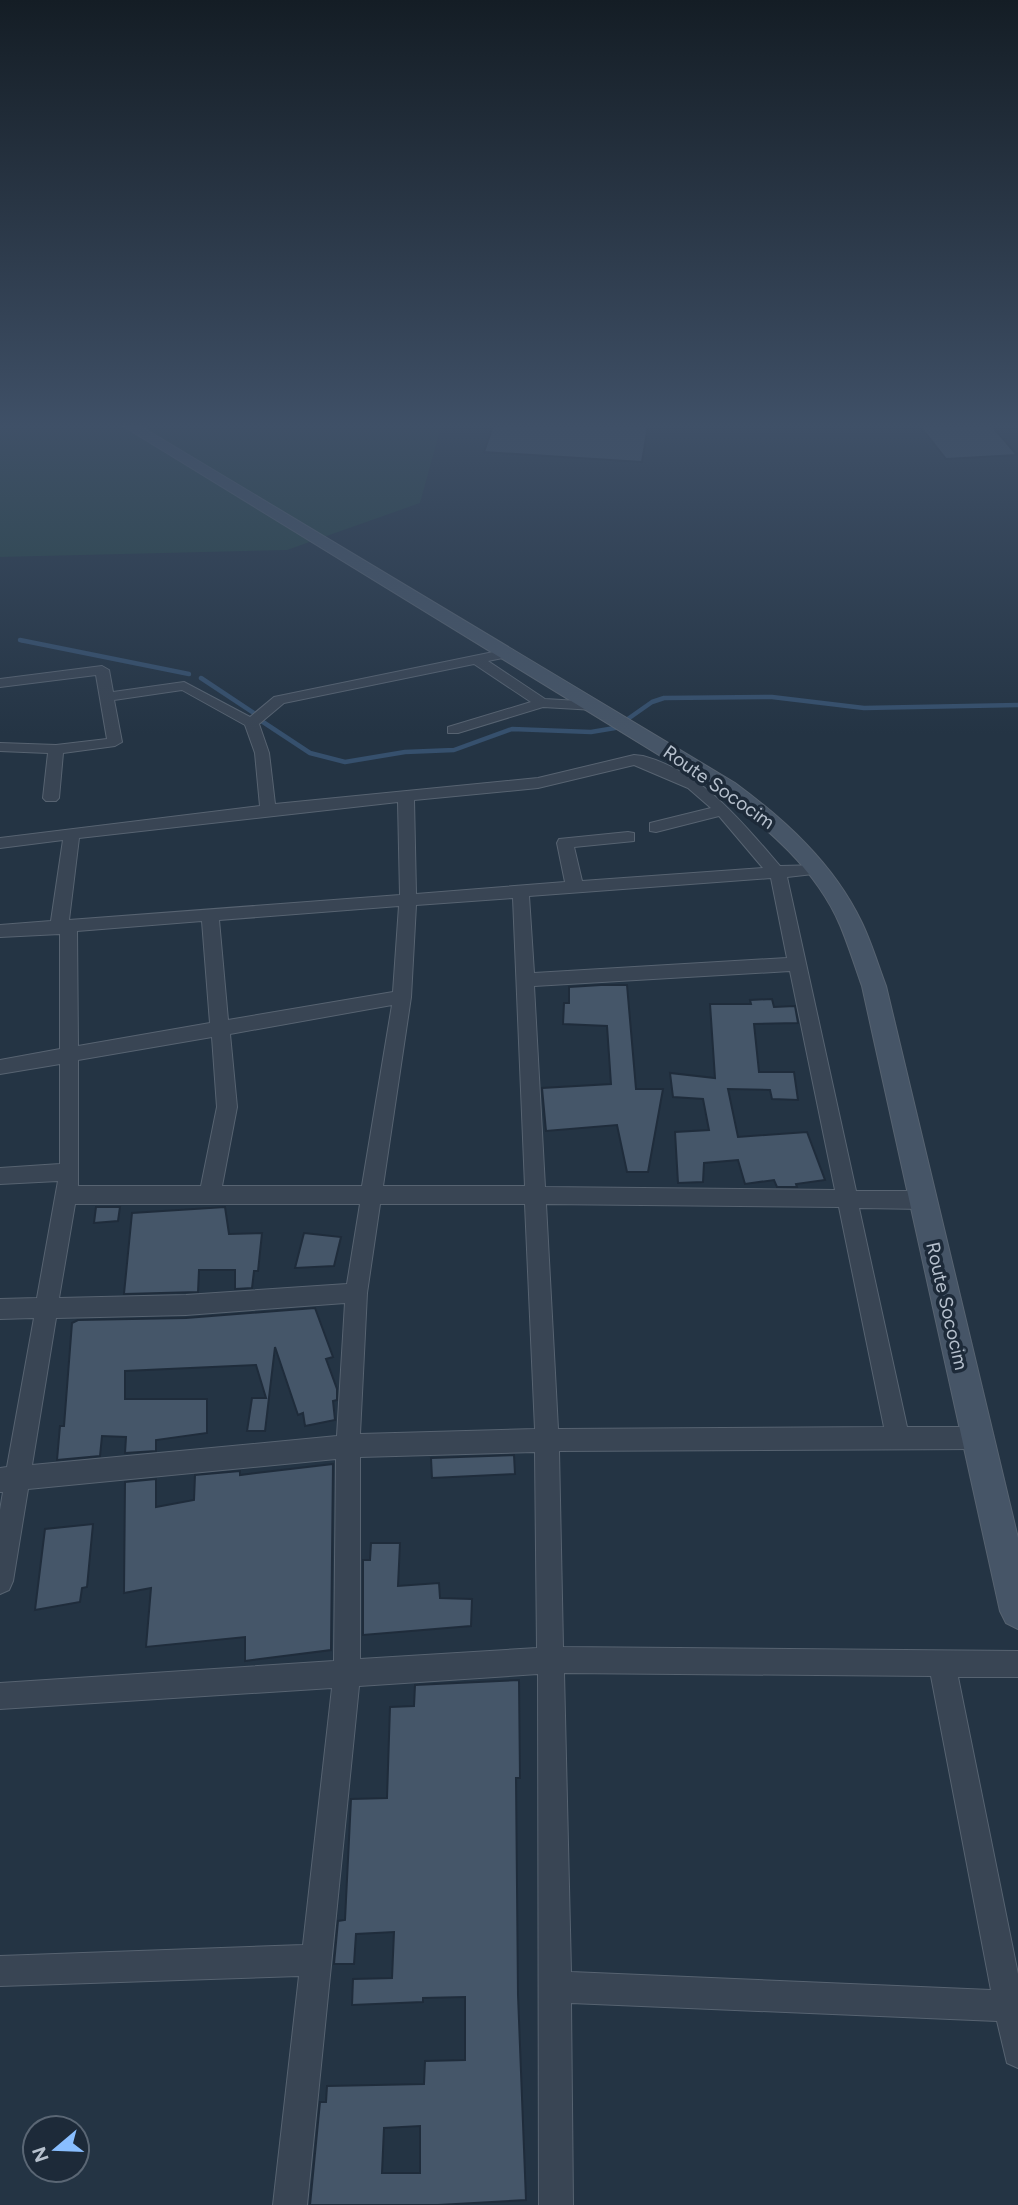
<svg xmlns="http://www.w3.org/2000/svg" width="1018" height="2205" viewBox="0 0 1018 2205" font-family="Figtree,sans-serif">
	<rect width="100%" height="100%" fill="#243444"/>
	<path fill="#264445" d="M0,426H441L420,503L287,550L0,557Z"/>
	<g fill="none" stroke-linecap="round" stroke-linejoin="round">
		<path stroke="#36506d" stroke-width="3.5" d="M20,640L23,641"/>
		<g stroke="#36506d" stroke-width="4.5">
			<path d="M20,640L189,674"/>
			<path d="M201,678L257,715"/>
			<path d="M263,722L310,753L345,762L405,752L454,750L512,729L591,732L615,728L652,702L664,698L772,697L864,708L1018,705"/>
		</g>
	</g>
	<g fill="#455669" stroke="#1f2c3b" stroke-width="2" fill-rule="evenodd">
		<path d="M493,426H648L642,462L484,452Z"/>
		<path d="M920,426H992L1017,455L946,459Z"/>
		<path d="M601,985H627L636,1089H663L648,1172H627L617,1125L546,1131L542,1088L611,1084L607,1026L563,1024L564,1003H569V987Z"/>
		<path d="M772,999L774,1007L795,1006L798,1023L754,1024L759,1072H794L798,1100L772,1099L770,1090L728,1089L738,1137L807,1132L825,1180L796,1184L797,1187H777L774,1180L745,1184L738,1160L704,1163L703,1182L678,1183L675,1132L709,1130L703,1099L673,1097L670,1073L715,1078L710,1004H751L750,1000Z"/>
		<path d="M96,1207H120L118,1221L94,1223Z"/>
		<path d="M225,1207L229,1234L262,1233L258,1271H254L252,1288L235,1289V1270H199L198,1292L124,1294L132,1213Z"/>
		<path d="M304,1233L341,1237L334,1266L295,1268Z"/>
		<path d="M315,1308L333,1357L326,1359L337,1389V1400L333,1401L335,1420L305,1426L303,1413L298,1415L275,1347L265,1431H247L252,1398H266L256,1365L125,1371V1399H207V1433L156,1440V1451L125,1453L126,1437L102,1436L100,1456L57,1460L60,1426H64L72,1323L78,1320L186,1318Z"/>
		<path d="M514,1455L515,1474L432,1478L431,1458Z"/>
		<path d="M333,1464L331,1650L245,1661V1637L146,1647L151,1588L124,1593L125,1482L156,1479V1507L194,1500L195,1475L240,1471V1475Z"/>
		<path d="M93,1524L87,1587L82,1588L80,1602L35,1610L45,1529Z"/>
		<path d="M371,1543H400L398,1586L439,1583L440,1598L472,1599L471,1626L363,1635V1560H370Z"/>
		<path d="M519,1680L520,1778H516L518,1995L526,2200L438,2205H310L320,2102H326L327,2086L424,2084L425,2061L465,2060V1997L423,1998V2002L352,2005L353,1979L392,1978L394,1932L356,1934L354,1964H334L338,1921L345,1920L351,1799L387,1798L390,1707L414,1706L415,1685ZM420,2126V2173H382L384,2128Z"/>
	</g>
	<g fill="none" stroke-linecap="round" stroke-linejoin="round">
		<g stroke="#576371" stroke-width="2">
			<path id="street" d="M508,649L513,650V656L488,661L545,699L595,702L602,706L595,710L543,707L458,733H448V727L531,702L474,664L284,703L259,724L269,753L275,804L538,778L634,755L643,756C703,772 742,822 780,866L822,865V873L787,877L856,1191H923L930,1194L933,1200L930,1206L923,1209L859,1208L907,1427H978L986,1430L990,1438L986,1446L978,1449L559,1451L563,1647L1018,1651V1677H958L1018,1974V2068L1007,2063L997,2021L571,2003L573,2205H539L538,1674L359,1686L307,2205H273L299,1976L0,1986V1956L303,1945L332,1688L0,1709V1683L334,1661L336,1459L28,1489L13,1581L9,1590L0,1594V1510L3,1492H0V1468L7,1467L34,1318L0,1319V1299L37,1298L58,1181L0,1184V1168L60,1164V1064L0,1074V1060L60,1049V934L0,937V925L51,921L63,840L0,848V838L260,806L255,753L245,725L182,690L114,700L122,742L115,746L63,753L59,798L56,801H46L43,798L48,753L0,751V743L56,745L107,739L96,675L0,687V679L102,666L109,670L113,692L184,682L250,717L274,697ZM634,765L688,788L711,808L650,823V831L656,832L719,816L763,868L582,881L574,847L634,841V833L628,832L559,839L557,843L565,882L416,894L414,800L538,788ZM398,802L400,895L69,920L79,838ZM771,878L787,958L534,973L529,896ZM513,898L525,1186H383L411,997L416,905ZM399,906L393,992L228,1020L219,920ZM202,921L210,1023L78,1046L77,931ZM790,971L835,1190L545,1187L534,986ZM392,1005L362,1186H222L237,1107L230,1034ZM212,1037L217,1107L201,1186H78V1060ZM75,1204H360L347,1284L186,1295L59,1298ZM380,1204H525L535,1429L360,1434L367,1293ZM546,1204L839,1207L884,1427L558,1429ZM345,1303L337,1436L32,1465L56,1318L186,1315ZM535,1452L537,1648L360,1659V1457ZM564,1673L931,1676L991,1990L571,1972Z"/>
		</g>
		<g stroke="#576371" stroke-width="2">
			<path id="secondary" d="M123,426H140L735,783C785,820 833,863 861,921C871,941 878,965 886,986L1018,1538V1629L1006,1623L1000,1611L862,986C855,966 848,944 840,925C816,869 767,828 721,793Z"/>
		</g>
		<use href="#street" fill="#394554" fill-rule="evenodd"/>
		<use href="#secondary" fill="#465567" fill-rule="evenodd"/>
	</g>
	<linearGradient id="sky" x2="0" y2="1"><stop stop-color="#141d25"/><stop offset="0.58" stop-color="#3f5067"/><stop offset="1" stop-color="#3f5067" stop-opacity="0"/></linearGradient>
	<rect width="1018" height="734" fill="url(#sky)"/>
	<g text-anchor="middle" dominant-baseline="central" stroke-width="7" stroke-linejoin="round" paint-order="stroke">
		<g font-size="19" fill="#b6c0cd" stroke="#1d2a39">
			<text transform="translate(719 787) rotate(35)">Route Sococim</text>
			<text transform="translate(947 1306) rotate(77)">Route Sococim</text>
		</g>
	</g>
	<g transform="translate(56 2149) rotate(251)"><circle r="33" fill="#1d2a39" stroke="#5a6674" stroke-width="2"/>
	<path d="M0-5L12 26L0 18L-12 26Z" fill="#89beff"/>
	<text y="-10" font-size="19" font-weight="bold" text-anchor="middle" fill="#b6c0cd">N</text>
	</g>
</svg>
